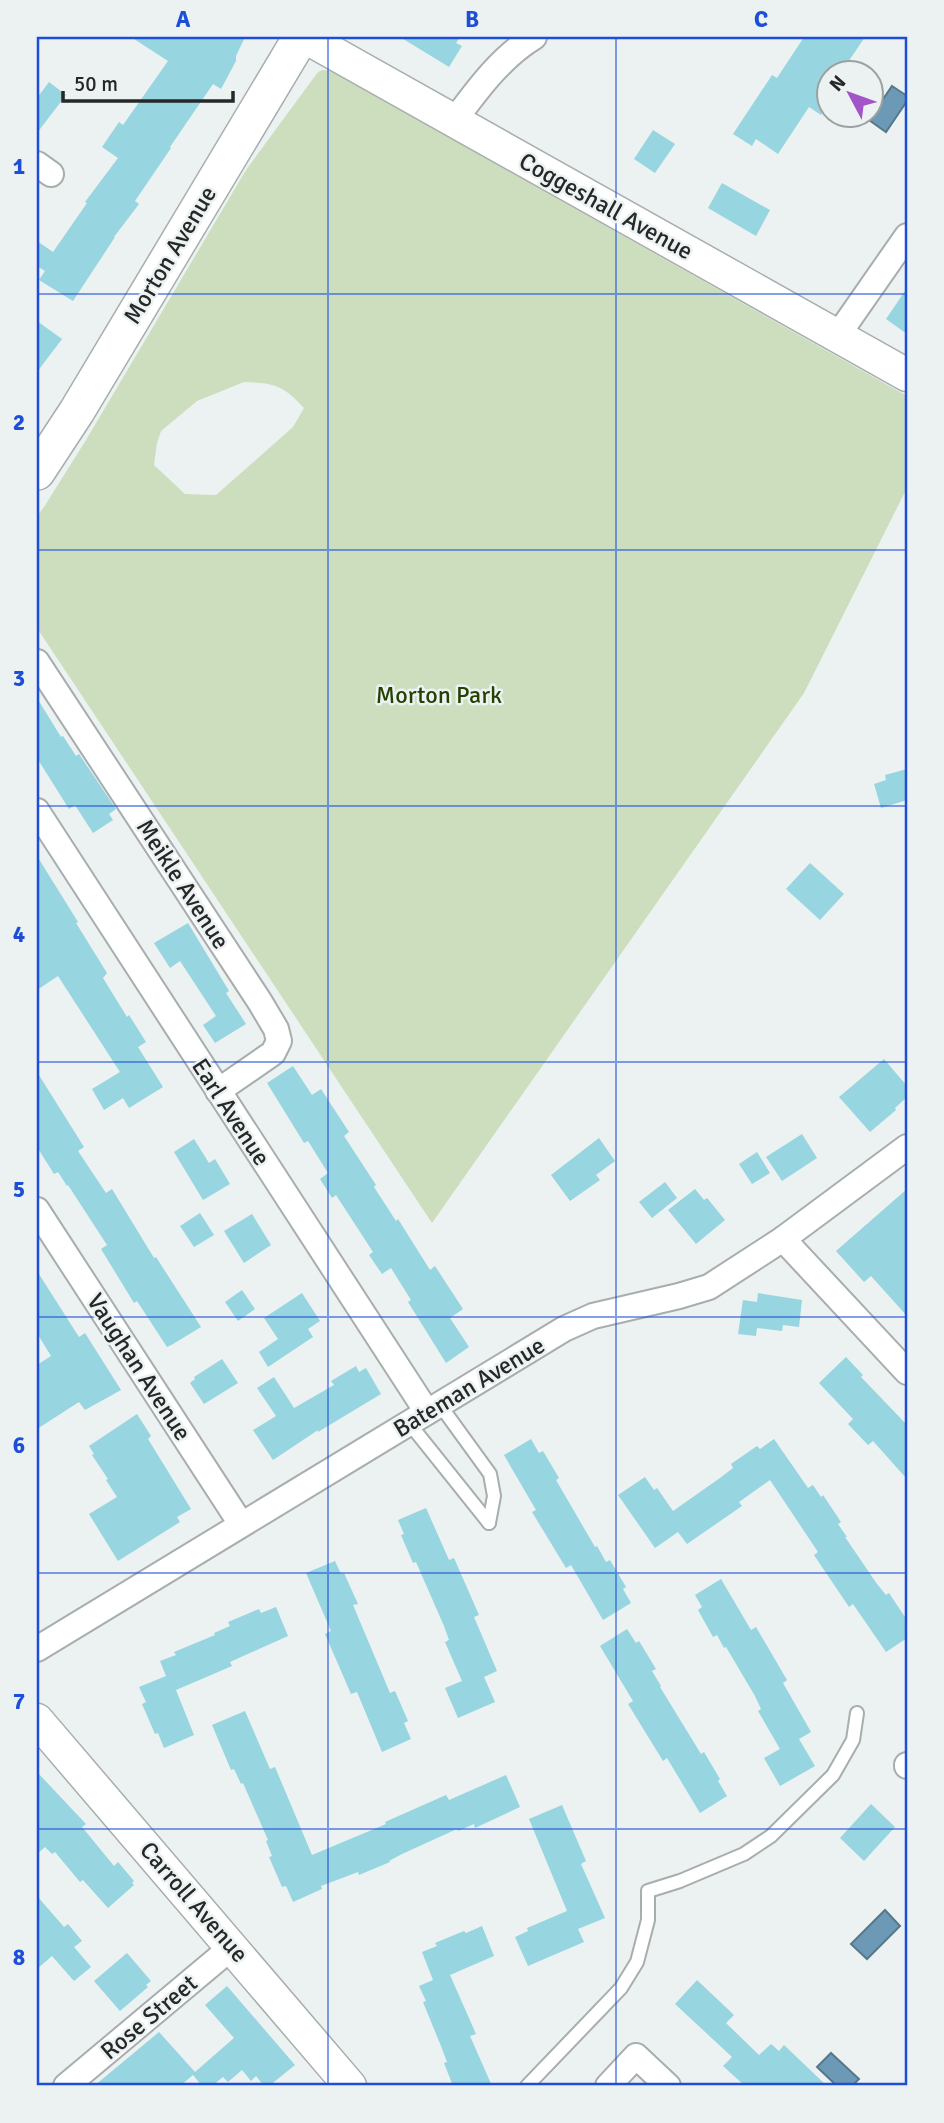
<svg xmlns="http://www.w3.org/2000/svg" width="944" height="2123" viewBox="0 0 944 2123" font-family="Signika,sans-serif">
	<rect width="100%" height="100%" fill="#ebf2f1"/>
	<path fill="#ccdebe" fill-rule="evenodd" d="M323,70L331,71L907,396V488L804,693L432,1223L37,628V516L44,507L86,440L246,170L318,72ZM244,382C275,383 283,385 304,408L293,427L216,495L185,494L154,465L157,443L161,431L197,401Z"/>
	<g fill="#6c9ab6" stroke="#57788b" stroke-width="2">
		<path d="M892,86L907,96V101L886,132L869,120Z"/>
		<path d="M885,1910L900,1926L867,1959L851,1944Z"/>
		<path d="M831,2053L859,2079L852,2086H837L817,2067Z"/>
	</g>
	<g fill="#97d5e0">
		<path d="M131,37H245L236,56V61L221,89L213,84L170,147L171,148L135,201L139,204L114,237H115L73,301L39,280L45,271L37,266V241L53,252L87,203L85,202L118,158L102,147L119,122L123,125L168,61Z"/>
		<path d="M400,37H460L456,43L462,46L449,67Z"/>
		<path d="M804,37H865L840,74H829V104L821,115L809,107L778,154L756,139L752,146L733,134L772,75L777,78Z"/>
		<path d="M49,82L66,95L37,133V98Z"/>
		<path d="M653,130L675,144L655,173L634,159Z"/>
		<path d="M722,183L770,210L756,236L708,208Z"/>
		<path d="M907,288V334L886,319Z"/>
		<path d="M37,321L62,339L37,372Z"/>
		<path d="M37,698L61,737L63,736L76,756L79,754L116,809L109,814L113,820L93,833L75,805L69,809L37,758Z"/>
		<path d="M907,769V800L881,808L874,784L886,780L885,775Z"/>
		<path d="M37,856L78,922L76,923L107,973L103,978L127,1017L129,1015L146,1042L138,1047L163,1087L129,1108L123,1098L104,1110L92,1089L120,1072L58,976L37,990Z"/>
		<path d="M810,863L844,894L820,920L786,889Z"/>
		<path d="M188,923L229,991L226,993L246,1024L215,1043L203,1025L216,1016L180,961L170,968L154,943Z"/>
		<path d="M884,1059L907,1086V1097L895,1108L896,1110L870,1132L839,1097Z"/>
		<path d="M293,1066L312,1095L321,1089L349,1132L344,1136L376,1185L374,1187L396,1221L398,1219L430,1270L435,1266L463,1309L450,1318L469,1347L446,1363L408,1302L411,1300L391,1268L382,1274L369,1255L373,1252L336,1195L332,1198L320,1179L328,1173L308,1141L304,1143L267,1083Z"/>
		<path d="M37,1072L84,1147L78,1151L106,1193L112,1189L154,1258L156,1257L201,1327L173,1344L167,1347L137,1301L134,1303L101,1249L107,1245L68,1185L67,1186L58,1172L54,1174L37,1147Z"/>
		<path d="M802,1134L817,1158L782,1181L766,1157Z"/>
		<path d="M599,1138L615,1161L596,1175L600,1180L570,1201L551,1175Z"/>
		<path d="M194,1139L209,1163L215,1159L230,1184L203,1200L174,1152Z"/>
		<path d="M757,1152L770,1173L752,1184L739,1164Z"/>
		<path d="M665,1182L677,1198L652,1218L639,1202Z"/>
		<path d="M695,1189L704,1200L707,1198L725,1220L696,1244L668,1210Z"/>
		<path d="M907,1189V1316L871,1276L864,1282L836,1251Z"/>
		<path d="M200,1213L214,1235L194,1247L180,1226Z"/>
		<path d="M252,1214L271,1245L244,1263L224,1231Z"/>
		<path d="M37,1271L79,1337L85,1333L121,1390L85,1410L79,1402L37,1429V1365L51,1356L37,1333Z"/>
		<path d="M242,1290L255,1309L238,1321L225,1302Z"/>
		<path d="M302,1293L320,1321L308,1329L313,1337L268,1367L259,1352L278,1339L264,1318Z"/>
		<path d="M758,1293L802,1300L799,1327L783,1325L782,1331L757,1328L756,1336L738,1334L743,1300L757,1302Z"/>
		<path d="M846,1357L863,1375L861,1377L907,1425V1479L873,1441L868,1445L848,1424L853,1419L819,1383Z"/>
		<path d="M222,1359L238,1383L204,1404L190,1383L195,1379L194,1377Z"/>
		<path d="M356,1366L359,1372L366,1368L381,1394L318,1432V1430L273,1460L253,1430L276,1416L257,1388L274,1377L294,1408L334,1385L331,1381Z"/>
		<path d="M137,1414L151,1436L148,1439L191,1509L177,1517L180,1522L118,1561L89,1514L117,1497L106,1480L108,1479L92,1455L94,1454L89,1446Z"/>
		<path d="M531,1439L539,1453L543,1451L559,1478L556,1480L595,1547L597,1546L606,1562L610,1560L626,1587L623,1589L631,1603L603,1620L571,1565L566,1568L532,1512L536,1510L504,1455Z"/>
		<path d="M774,1439L808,1488L813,1485L821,1497L823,1495L841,1522L838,1524L847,1537H845L877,1584L886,1595L889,1593L907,1620V1638L886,1652L853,1604L849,1607L814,1555L818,1552L770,1480L739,1502L742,1506L687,1544L678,1532L655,1548L618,1495L645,1477L654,1490L657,1488L673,1511L720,1478L733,1468L731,1464L757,1446L760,1449Z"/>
		<path d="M426,1508L449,1560L454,1558L479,1615L474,1617L497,1671L484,1677L495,1702L458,1718L445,1688L462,1681L445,1642L449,1640L444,1626L416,1562L413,1563L401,1535L404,1534L398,1520Z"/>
		<path d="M335,1561L341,1574L344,1573L358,1604L353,1605L390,1693L395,1691L408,1721L404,1723L411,1739L382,1752L357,1692L351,1694L325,1634L331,1631L306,1573Z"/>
		<path d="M721,1579L751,1630L756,1627L787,1680L783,1683L811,1732L799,1739L815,1766L780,1786L764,1758L780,1749L758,1711L761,1709L755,1696L726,1647L724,1648L717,1635L713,1637L698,1610L702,1607L695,1595Z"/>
		<path d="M276,1607L288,1636L230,1662L232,1666L176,1690L194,1735L164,1748L158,1733L155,1734L142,1704L146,1702L139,1687L166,1676L160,1661L176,1655L174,1652L215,1635L214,1633L230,1626L228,1622L259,1609L261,1613Z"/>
		<path d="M627,1629L636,1643L639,1641L656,1669L652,1671L661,1686L660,1687L701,1754L704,1752L720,1779L718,1781L727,1796L700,1813L667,1758L663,1761L628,1704L633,1701L600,1646Z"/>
		<path d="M245,1711L270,1769L275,1767L312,1855L386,1824L385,1822L446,1795L449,1800L506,1775L520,1807L475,1828L474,1824L458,1831L457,1829L402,1854L389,1861L390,1862L359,1875L358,1872L321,1886L322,1889L293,1902L286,1886L282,1887L269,1857L272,1856L266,1841L268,1840L243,1783L241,1784L234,1769L231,1770L212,1725Z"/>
		<path d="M37,1772L86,1824L82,1827L114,1866L118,1862L134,1881L132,1883L134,1885L108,1908L83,1880L80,1882L55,1852L52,1854L45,1847L37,1854Z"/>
		<path d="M871,1804L895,1827L864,1861L840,1838Z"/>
		<path d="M562,1805L586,1861L581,1864L605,1918L578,1929L584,1942L528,1966L515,1937L528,1931L527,1928L567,1911L529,1819Z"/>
		<path d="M37,1896L64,1927L68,1924L82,1941L74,1947L91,1967L74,1981L52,1956L37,1969Z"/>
		<path d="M482,1926L494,1956L450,1975L476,2034L470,2036L492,2086H453L444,2063L447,2062L441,2046L423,2002L426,2001L419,1986L433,1980L422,1952L437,1946L435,1943L464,1931L466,1933Z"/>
		<path d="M127,1953L151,1981L146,1985L148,1987L120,2011L94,1981Z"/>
		<path d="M697,1980L734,2015L726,2023L759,2055L771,2044L779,2051L784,2045L827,2086H745L723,2066L732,2057L675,2004Z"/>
		<path d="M227,1986L295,2065L269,2086H264L256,2076L251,2081L242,2070L228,2082L223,2077L212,2086H202L193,2075L180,2086H94L159,2032L195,2072L234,2038L205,2005Z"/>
	</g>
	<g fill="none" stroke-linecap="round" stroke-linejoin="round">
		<g stroke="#a7aead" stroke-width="16">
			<g id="service">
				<path d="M440,1405L490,1474L494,1496L489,1523"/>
				<path d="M409,1423L489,1523"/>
				<path d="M527,2086L621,1988L637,1962L648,1920V1891L680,1881L744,1854L771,1836L833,1775L853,1740L857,1713"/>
			</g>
		</g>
		<g stroke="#a7aead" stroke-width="28">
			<g id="minor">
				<path d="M454,121C477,90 501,57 534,37"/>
				<path d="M37,164L51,174"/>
				<path d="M838,335L907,236"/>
				<path d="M37,662L260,1002L276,1029L279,1041L273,1053L218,1091"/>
				<path d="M37,811L427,1412"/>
				<path d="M37,1210L241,1524"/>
				<path d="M783,1239L907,1372"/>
				<path d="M37,1649L564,1329L593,1316L679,1296L709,1287L783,1239L907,1147"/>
				<path d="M907,1765V1766"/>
				<path d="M66,2086L232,1947"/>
				<path d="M608,2086L636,2056L668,2086"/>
			</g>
		</g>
		<g stroke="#a7aead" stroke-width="35">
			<g id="tertiary">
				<path d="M305,37L907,375"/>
				<path d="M37,1720L350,2086"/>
			</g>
		</g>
		<g stroke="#a7aead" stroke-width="38">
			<path id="secondary" d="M37,472L77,411L301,37"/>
		</g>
		<use href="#service" stroke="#fff" stroke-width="12"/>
		<use href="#minor" stroke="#fff" stroke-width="24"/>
		<use href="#tertiary" stroke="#fff" stroke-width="32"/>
		<use href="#secondary" stroke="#fff" stroke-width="35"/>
	</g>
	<path fill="none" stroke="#1d4ed8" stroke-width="2" stroke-opacity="0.55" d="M328,37V2086M616,37V2086M37,294H907M37,550H907M37,806H907M37,1062H907M37,1317H907M37,1573H907M37,1829H907"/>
	<g text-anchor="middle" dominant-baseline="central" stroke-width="5" stroke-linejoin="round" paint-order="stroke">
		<g font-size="24" fill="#262828" stroke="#ebf2f1">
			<text transform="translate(606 206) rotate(29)">Coggeshall Avenue</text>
			<text transform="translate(170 255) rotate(-59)">Morton Avenue</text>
			<text transform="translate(183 884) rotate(57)">Meikle Avenue</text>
			<text transform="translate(231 1112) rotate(57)">Earl Avenue</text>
			<text transform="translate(139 1367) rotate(57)">Vaughan Avenue</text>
			<text transform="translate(469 1387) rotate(-31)">Bateman Avenue</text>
			<text transform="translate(194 1902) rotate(49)">Carroll Avenue</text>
			<text transform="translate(149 2017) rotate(-40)">Rose Street</text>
		</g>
		<g font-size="24" fill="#254100" stroke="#ebf2f1">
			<text x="439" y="695">Morton Park</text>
		</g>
	</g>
	<rect width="944" height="2123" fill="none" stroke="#ebf2f1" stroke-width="77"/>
	<g transform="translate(850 94) rotate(311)"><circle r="33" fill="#ebf2f1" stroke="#9ca1a1" stroke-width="2"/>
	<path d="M0-5L12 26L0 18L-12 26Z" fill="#a155c7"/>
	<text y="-10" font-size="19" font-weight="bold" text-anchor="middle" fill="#262828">N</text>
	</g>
	<path d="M63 91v10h170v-10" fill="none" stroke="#262828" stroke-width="3.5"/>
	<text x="74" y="91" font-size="21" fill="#262828" stroke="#ebf2f1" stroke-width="5" paint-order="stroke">50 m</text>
	<rect x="38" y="38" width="868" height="2046" fill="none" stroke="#1d4ed8" stroke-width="2.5"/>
	<g font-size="23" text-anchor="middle" font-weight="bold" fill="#1d4ed8">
		<text x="183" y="27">A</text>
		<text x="472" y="27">B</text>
		<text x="761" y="27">C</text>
		<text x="19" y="174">1</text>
		<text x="19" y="430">2</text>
		<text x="19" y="686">3</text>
		<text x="19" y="942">4</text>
		<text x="19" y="1197">5</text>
		<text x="19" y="1453">6</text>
		<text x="19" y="1709">7</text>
		<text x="19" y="1965">8</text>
	</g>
</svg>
